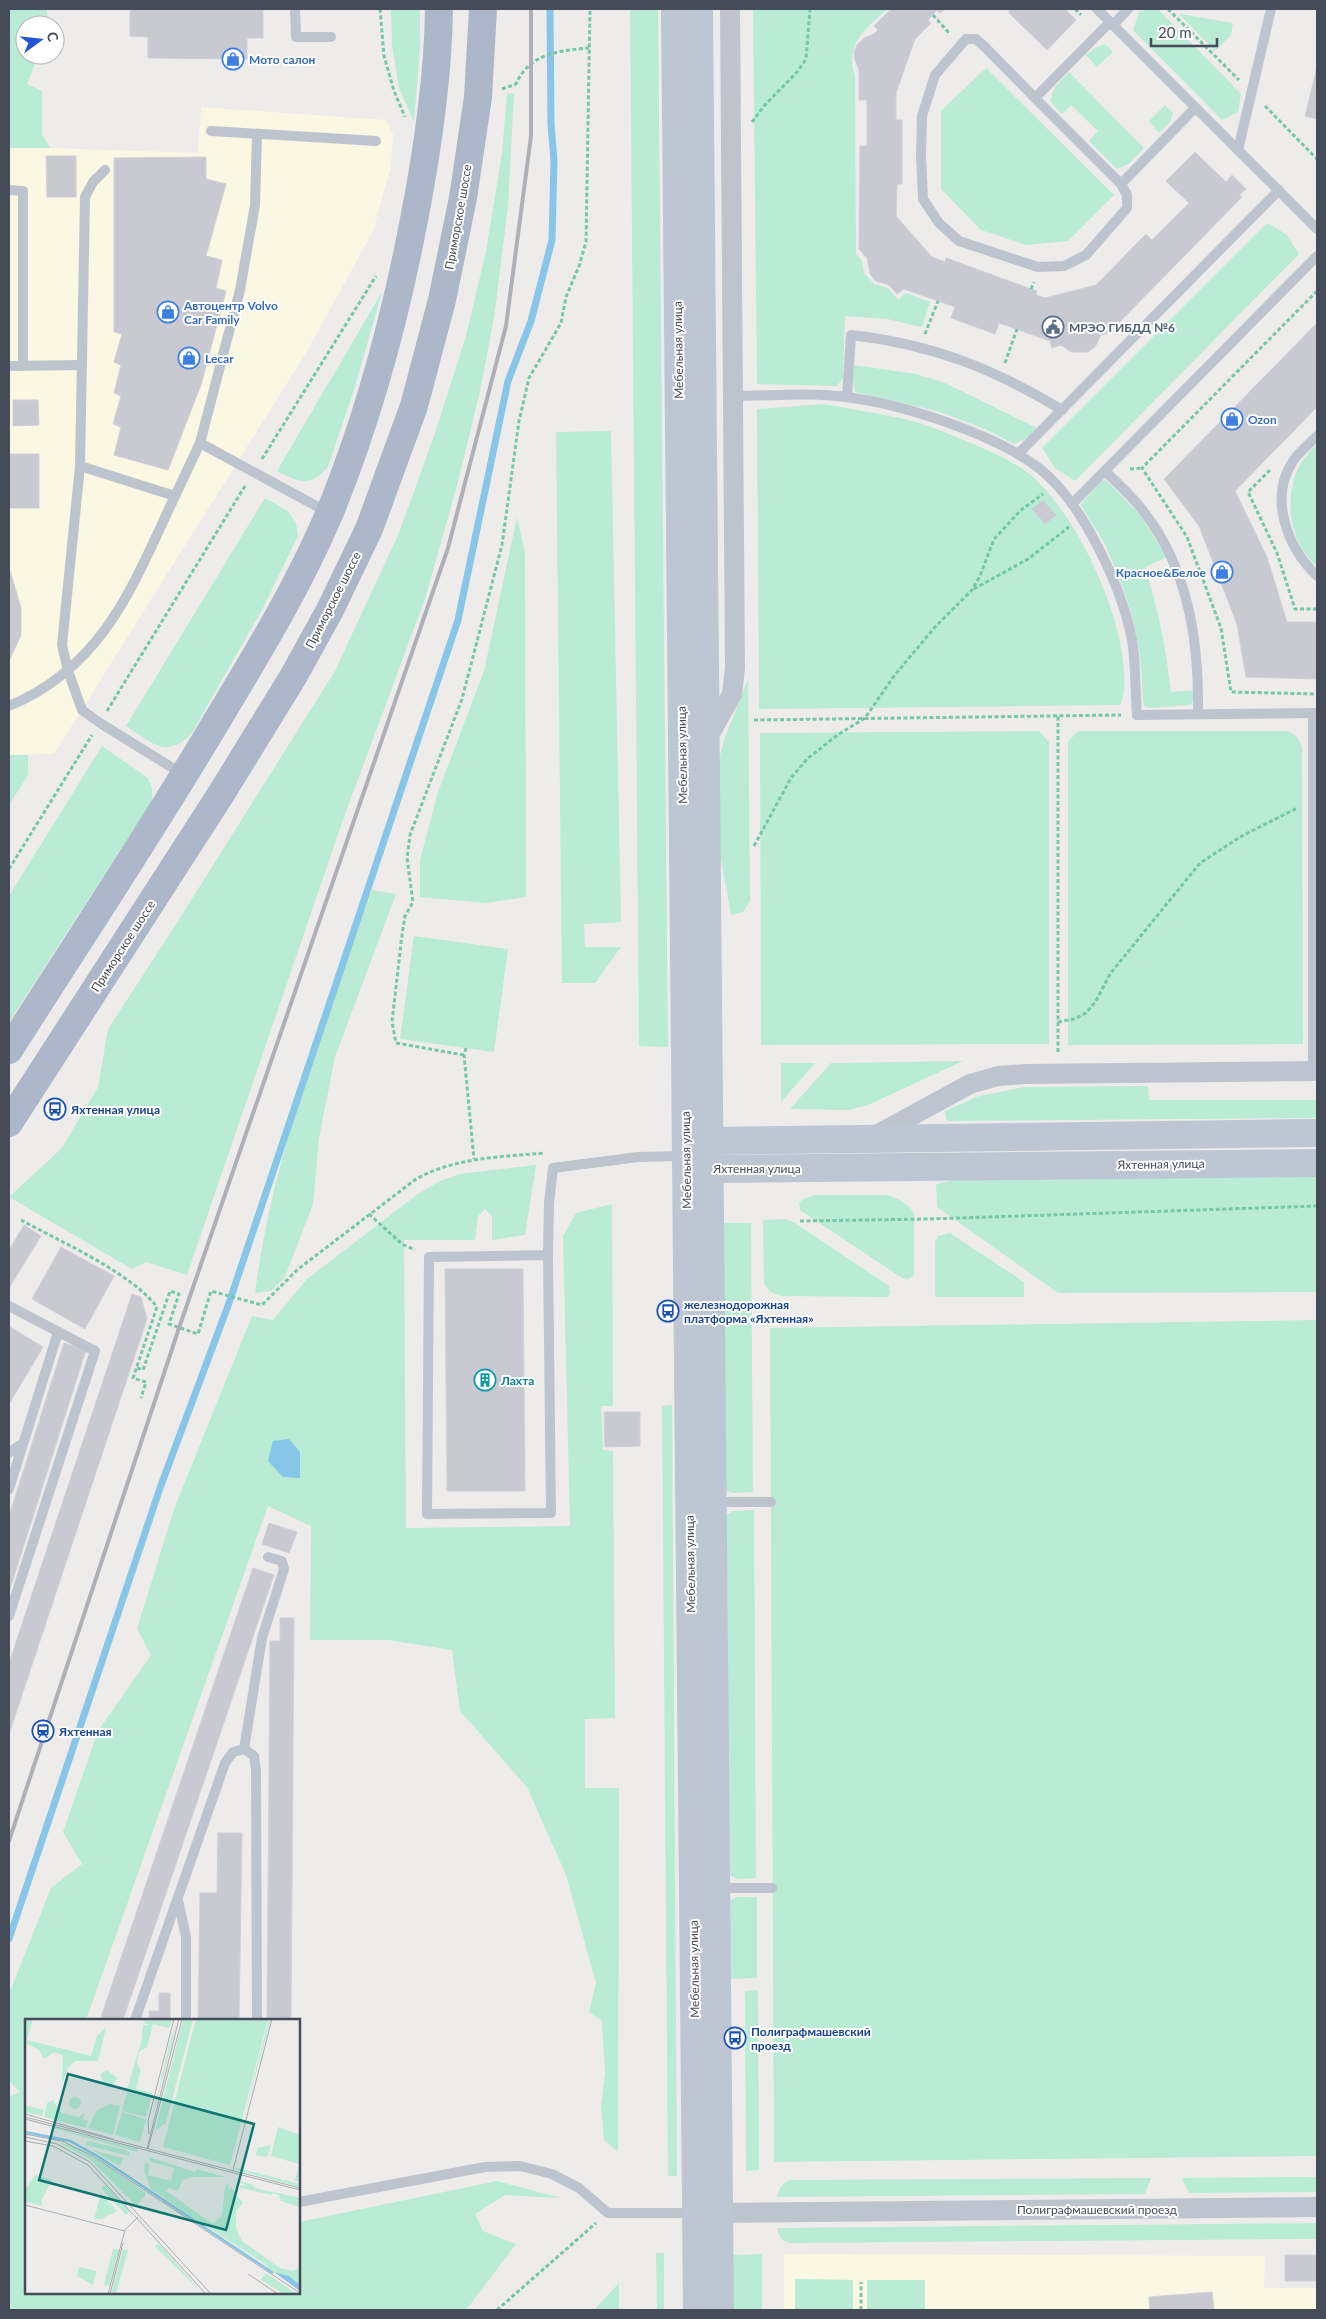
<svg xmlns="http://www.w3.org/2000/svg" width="1326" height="2319" viewBox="0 0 1326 2319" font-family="Lato,sans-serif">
	<rect width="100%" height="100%" fill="#eeeceb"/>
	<g fill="#faf7e3">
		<path d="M201,107L385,120L393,133L391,166L373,231L306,353L54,754L9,755V148H50L198,153Z"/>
		<path d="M784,2254L1265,2256L1264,2288H1317V2310H784Z"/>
	</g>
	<g fill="#baebd4">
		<path d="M9,9H47L48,25H25V55H39L27,84L42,91V134L50,148H9Z"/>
		<path d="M391,9H420V50L414,122L399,88L392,45Z"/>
		<path d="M630,9H658L668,1047L639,1046Z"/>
		<path d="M753,9H887C867,28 843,45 855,76L856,254L862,261L864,273L874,284L888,288L898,300L906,293L930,302L922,327L887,319L845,316L843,378L837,386L757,384Z"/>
		<path d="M1149,9H1158L1241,94L1238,112L1222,120L1133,30L1139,12Z"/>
		<path d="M1179,14L1233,23L1231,35L1215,51Z"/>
		<path d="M1105,44L1113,52L1097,67L1086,55L1093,49Z"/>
		<path d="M986,68L1114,195L1068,241L1026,245L981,230L941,189V111Z"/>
		<path d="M1069,72L1144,148L1130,163L1117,169L1089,141L1098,131L1071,105L1062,114L1050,101L1055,87Z"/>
		<path d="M507,93L514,94L508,206L495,311L481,387L458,482L425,599L344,817L187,1275L146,1262L132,1269L9,1197L62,1148L98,1087L108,1029L173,929L335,671L399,533L435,433L466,336L486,251L502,153Z"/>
		<path d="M1165,105L1173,113L1170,122L1159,133L1149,121Z"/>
		<path d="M1267,223L1286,234L1299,254L1075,481L1055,468L1042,448Z"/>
		<path d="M382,292L354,390L328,467C310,487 299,483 277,471Z"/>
		<path d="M854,365L916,374L945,383L1037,428L1026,439L1014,444L985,429L937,411L855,392L853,380Z"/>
		<path d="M824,404C859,411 897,415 931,427C945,432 959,438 973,444C991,452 1011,460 1027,472C1066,504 1095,562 1111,609C1119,633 1131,682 1120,705L759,709L757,409Z"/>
		<path d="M611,431L621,922L584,924L585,947H621L595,983H562L556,432Z"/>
		<path d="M1317,445V566C1282,537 1281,473 1317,445Z"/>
		<path d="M1103,480L1107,481L1140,515L1167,557L1145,567C1158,608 1166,648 1171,692L1194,690L1193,702L1190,705L1150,708L1145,707L1143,702C1142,642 1131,601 1106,547C1099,532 1088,519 1081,504Z"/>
		<path d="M265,498L288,511L296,523L298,536L264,606L192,733C166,760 153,743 126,726Z"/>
		<path d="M517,517L525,553L526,897L486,903L420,897V860L438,792L484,671Z"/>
		<path d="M748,679L750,901L743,912L731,915L720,854L719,759L725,737Z"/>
		<path d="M1039,731L1049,742V1044L761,1045L760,733Z"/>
		<path d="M1078,731H1287C1296,734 1299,739 1302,748L1303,1044L1068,1045V742Z"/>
		<path d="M102,746L148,778L152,788V801L9,1022V896Z"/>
		<path d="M9,755H28V775L9,805Z"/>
		<path d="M372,890L396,894L335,1057L319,1138L313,1204L285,1277L271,1291L255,1293C273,1154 325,1021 372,890Z"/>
		<path d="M414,936L508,949L494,1052L400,1039Z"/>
		<path d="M963,1061L868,1105L849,1110L790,1109L831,1063Z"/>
		<path d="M781,1063H815L781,1102Z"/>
		<path d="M1148,1086L1149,1100H1317V1118L950,1121L946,1120L945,1111L979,1096L1024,1087Z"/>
		<path d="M536,1165L525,1235L492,1240V1216L485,1209L478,1216L475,1240H404L406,1528L570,1526L563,1236L576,1213L612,1204L613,1406H601L603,1450L613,1451L615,1718L585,1719V1788H619L618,2152L604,2140L601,2107L605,2073L602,2021L589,2012L596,1983L566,1875L527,1787L460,1711L452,1650L388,1640H310L311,1526L268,1506L86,2020H26V2293H299V2222L497,2181L561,2198L505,2195L475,2214L483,2231L516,2244L466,2310H9V2097L20,2092L9,2081V1994L51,1888L82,1864L63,1832L98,1731L151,1655L137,1629L174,1509L252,1316L273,1320L307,1279L418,1194L440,1181L460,1174Z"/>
		<path d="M1317,1170V1292L1058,1293L937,1207L936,1185L940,1183L999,1173Z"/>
		<path d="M815,1195H887C898,1198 908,1204 914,1213V1276L908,1279L902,1278L800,1210L799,1203L803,1199Z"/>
		<path d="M786,1219L795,1223L889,1286L890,1294L887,1297L782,1296L770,1292L764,1283L763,1220Z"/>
		<path d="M723,1223H751L753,1492L733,1493L725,1490Z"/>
		<path d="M950,1233L1024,1282V1297H935V1242L938,1236Z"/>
		<path d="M1317,1320V2156L774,2162L770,1328Z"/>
		<path d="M672,1405L677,2176H668L662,1406Z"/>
		<path d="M754,1510L756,1878L738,1879L729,1875L726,1515L734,1511Z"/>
		<path d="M738,1897H757V1978L730,1979L729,1901Z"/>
		<path d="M758,1990L759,2170L746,2171L745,1991Z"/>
		<path d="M1317,2177V2192L1189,2193L1182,2178Z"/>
		<path d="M1151,2178L1145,2194L777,2197C779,2188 782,2184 790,2180Z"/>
		<path d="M1317,2223V2239L790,2243C781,2241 779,2237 777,2228Z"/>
		<path d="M656,2253H664V2310H657Z"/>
		<path d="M762,2254V2310H733L732,2255Z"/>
		<path d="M795,2279L853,2280V2310H795Z"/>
		<rect x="867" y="2280" width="58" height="30"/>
		<path d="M619,2283V2310H594Z"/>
	</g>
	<path fill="#88c6e7" d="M289,1439L300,1452V1478L283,1477L268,1461L273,1441Z"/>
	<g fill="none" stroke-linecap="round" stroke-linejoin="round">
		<path stroke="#88c6e7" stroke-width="7" d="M9,1939L160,1488L229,1303L458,620L508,381L531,321L552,240L554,161L551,124L550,9"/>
	</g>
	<g fill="#c9cad1" stroke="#cfd1d7">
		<path d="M130,9H263V38H247V59L148,58V37L130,36Z"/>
		<path d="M891,9H945L940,13L937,10L928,20L931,23L915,39L896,93V120H902V184H897L896,216L932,257L945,262L946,258L1031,289L1037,291L1036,295L1045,298L1096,285L1146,234L1152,240L1189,203L1166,181L1195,152L1226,182L1232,175L1246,189L1239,195L1242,197L1109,333L1101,335L1095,347L1088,352H1071L1061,345L1052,348L1050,341L999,323L995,334L951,318L955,307L904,289L897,294L889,285L876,281L870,274L867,258L859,249L860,146H867V100H859V70L855,60L854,51L858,44L864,38L874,34L878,30L874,26Z"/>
		<path d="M1008,9H1065L1076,20L1047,50L1008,12L1010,11Z"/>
		<path d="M1317,67V119L1305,116Z"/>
		<path d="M46,156H76V197H47Z"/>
		<path d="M206,157V179L226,184L206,256L222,260L216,288L226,291L201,385L168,470L114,455L121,427L113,424L121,396L114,393L121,365L114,362L122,334L114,332V158Z"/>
		<path d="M1317,323V407L1235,491L1267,557L1287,622H1317V679L1246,677L1237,624L1199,526L1164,479Z"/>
		<path d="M13,400H38L39,425L13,426Z"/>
		<rect x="9" y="454" width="30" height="54"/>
		<path d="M1043,500L1056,515L1045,524L1032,509Z"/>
		<path d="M9,567L21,608V635L9,661Z"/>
		<path d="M24,1225L41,1236L9,1288V1250Z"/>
		<path d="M61,1247L114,1276L85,1329L32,1299Z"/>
		<path d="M445,1269H523L525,1491H447Z"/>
		<path d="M132,1294L141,1297L147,1319L9,1734V1663Z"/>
		<path d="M10,1327L43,1347L9,1404V1329Z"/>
		<path d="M64,1343L86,1350L9,1592V1516Z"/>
		<path d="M604,1412H640V1446L605,1447Z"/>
		<path d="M269,1523L297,1532L289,1553L262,1544Z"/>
		<path d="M253,1568L274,1575L123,2020H100Z"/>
		<path d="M280,1618H294L291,2020H267L270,1641H280Z"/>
		<path d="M218,1833H242L239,2020H198L200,1893H217Z"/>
		<path d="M159,1993H170V2020H149V2011H159Z"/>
		<rect x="1285" y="2255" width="32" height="26"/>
		<path d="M1212,2292L1214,2310H1150L1149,2297Z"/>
	</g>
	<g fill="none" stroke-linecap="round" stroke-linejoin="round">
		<g stroke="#74c7a9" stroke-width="3" stroke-dasharray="4 2.5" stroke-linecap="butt">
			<path d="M380,9L384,56L394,91L405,117"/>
			<path d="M1075,9L1081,15"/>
			<path d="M1168,9L1239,80"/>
			<path d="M933,15L950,34"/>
			<path d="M502,89L516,84C530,53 558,51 589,48"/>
			<path d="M1265,106L1317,159"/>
			<path d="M752,122L764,106L798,71L806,59L810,9"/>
			<path d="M1031,289L1034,282"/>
			<path d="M1317,291L1142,468L1187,537L1221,628L1231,692L1317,694"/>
			<path d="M925,334L938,301"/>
			<path d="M1005,363L1017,329"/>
			<path d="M262,459L376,276"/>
			<path d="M1130,469L1142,468"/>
			<path d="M1270,470L1248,492L1277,553L1295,609H1317"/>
			<path d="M974,589L1028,559L1069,527"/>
			<path d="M107,711L245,486"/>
			<path d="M754,720L1121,715"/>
			<path d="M754,846L791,778L808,758L839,734L865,718L894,676L935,627L972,590L980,576L994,539L1021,510L1043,494"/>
			<path d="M9,869L92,735"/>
			<path d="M1058,1022L1074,1019L1086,1013L1096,1001L1110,974L1200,863L1240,837L1297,808"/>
			<path d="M466,1048L464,1055L474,1159"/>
			<path d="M1058,1052V716"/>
			<path d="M464,1055L396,1043L392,1022L402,935L405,916L413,902L407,858L410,835L462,699L502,545L519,421L529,378L561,323L566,297L579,266L586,242L590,9"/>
			<path d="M369,1214L402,1244L415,1250"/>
			<path d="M21,1220C61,1242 130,1272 157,1307L133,1378L146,1382L141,1398"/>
			<path d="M800,1221L929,1219L1317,1206"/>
			<path d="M137,1368L143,1370L170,1291L179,1294L169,1324L198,1334L211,1291L262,1305L297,1270L416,1179C456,1157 501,1157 545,1153"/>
			<path d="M497,2310L596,2223"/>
			<path d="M861,2310V2282"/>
		</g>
		<g stroke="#bdc4cd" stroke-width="10">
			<path d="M295,9L296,37H331"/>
			<path d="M1097,9L1317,229"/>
			<path d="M1113,25L1128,9"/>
			<path d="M1035,98L1121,184L1127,195V208L1086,255L1064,266L1038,267L959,241L939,223L923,199L921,156L922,116L935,75L966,39H976L985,47L1035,98L1110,22"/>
			<path d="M211,131L376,141"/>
			<path d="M1238,150L1271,9"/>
			<path d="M105,170L93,182L85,197L80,466L62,645L68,671L82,710L100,723L184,775"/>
			<path d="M1121,184L1195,108"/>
			<path d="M9,190L23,191V366"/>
			<path d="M9,366L82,365"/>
			<path d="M733,396C770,396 809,392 846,397C902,404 996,434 1040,469C1082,502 1122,587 1132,640C1136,664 1135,690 1137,715L1317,713"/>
			<path d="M847,397L851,335C931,344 993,368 1062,410"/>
			<path d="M1317,436C1309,444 1299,452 1293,461C1268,499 1288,548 1317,576"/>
			<path d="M200,443L329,513"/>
			<path d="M1018,454L1279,190"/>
			<path d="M80,466L175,496L200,443L240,290L255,205L257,134"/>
			<path d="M1105,471C1118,484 1133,497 1144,512C1189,570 1199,642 1198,714"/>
			<path d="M1072,504L1317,256"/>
			<path d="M9,706C105,666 134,583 175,496"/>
			<path d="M1313,713V1071"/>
			<path d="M548,1255L429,1257L427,1514L551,1513L548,1255L549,1203L553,1168L638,1157L685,1156"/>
			<path d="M9,1306L95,1351L9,1616"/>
			<path d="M9,1453L20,1445"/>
			<path d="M9,1489L58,1332"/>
			<path d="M714,1502H771"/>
			<path d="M244,1749L262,1638L284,1569L282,1561L268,1557"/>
			<path d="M718,1888H772"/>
			<path d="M178,1900L186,1937V2020"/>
			<path d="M135,2020L225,1763L233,1752L244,1749L254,1756L256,1770L257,2020"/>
			<path d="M299,2202L485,2167L520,2166L552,2174L579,2188L608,2213H695"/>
		</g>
		<g stroke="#bdc4cd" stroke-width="20">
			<path d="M706,741L732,694L735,668L730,9"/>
			<path d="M871,1138L970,1084L998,1076L1025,1074L1317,1071"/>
			<path d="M707,2213L1317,2207"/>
		</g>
		<g stroke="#bec6d4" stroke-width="28">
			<path d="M675,9L697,2310"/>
			<path d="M699,9L720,2310"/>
			<path d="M693,1151L708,1141L1317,1133"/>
			<path d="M693,1160L709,1169L1317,1163"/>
		</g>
		<g stroke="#acb7ca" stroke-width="28">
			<path d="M9,1050C77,943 147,838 212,729C254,659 298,588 330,512C368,419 394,323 413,225C427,154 438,81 439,9"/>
			<path d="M9,1123L221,794L293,677L330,610L369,529L414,406L442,300L463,198L478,97L483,9"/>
		</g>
		<path stroke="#aeb0b6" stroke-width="4" d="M9,1841L179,1328L448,548L506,326L531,136V9"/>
	</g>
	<defs>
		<g id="shop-ring" transform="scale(1.125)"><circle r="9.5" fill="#fff" stroke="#3f7fe0" stroke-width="1.5"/><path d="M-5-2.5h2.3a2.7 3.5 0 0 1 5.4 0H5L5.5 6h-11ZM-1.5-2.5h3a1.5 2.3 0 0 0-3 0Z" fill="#3f7fe0"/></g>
		<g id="civic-ring" transform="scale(1.125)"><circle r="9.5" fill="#fff" stroke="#5c6f8a" stroke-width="1.5"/><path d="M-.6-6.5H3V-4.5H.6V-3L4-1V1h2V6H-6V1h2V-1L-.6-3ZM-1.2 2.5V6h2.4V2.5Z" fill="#5c6f8a"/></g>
		<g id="bus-ring" transform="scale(1.125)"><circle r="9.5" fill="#fff" stroke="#1a4fb4" stroke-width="1.5"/><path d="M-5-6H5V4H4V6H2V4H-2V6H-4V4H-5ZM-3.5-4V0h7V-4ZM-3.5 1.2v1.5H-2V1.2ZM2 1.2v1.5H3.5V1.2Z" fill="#1a4fb4"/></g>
		<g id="building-ring" transform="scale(1.125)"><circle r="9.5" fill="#fff" stroke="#0f9aa8" stroke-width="1.5"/><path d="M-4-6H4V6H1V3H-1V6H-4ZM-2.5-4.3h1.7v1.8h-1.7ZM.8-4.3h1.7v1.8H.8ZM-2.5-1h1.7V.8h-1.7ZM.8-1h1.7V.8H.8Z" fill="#0f9aa8"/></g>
		<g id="station-ring" transform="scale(1.125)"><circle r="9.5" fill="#fff" stroke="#1a4fb4" stroke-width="1.5"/><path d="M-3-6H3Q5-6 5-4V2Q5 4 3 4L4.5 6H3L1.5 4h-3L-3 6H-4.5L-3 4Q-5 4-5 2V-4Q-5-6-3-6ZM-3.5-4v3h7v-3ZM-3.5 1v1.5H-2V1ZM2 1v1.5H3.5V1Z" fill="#1a4fb4"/></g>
	</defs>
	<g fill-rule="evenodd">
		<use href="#shop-ring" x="233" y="59"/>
		<use href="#shop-ring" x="168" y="312"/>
		<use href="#civic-ring" x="1053" y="327"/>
		<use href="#shop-ring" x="189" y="358"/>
		<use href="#shop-ring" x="1232" y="419"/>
		<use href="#shop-ring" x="1222" y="572"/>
		<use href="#bus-ring" x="55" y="1109"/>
		<use href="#bus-ring" x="668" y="1311"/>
		<use href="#building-ring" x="485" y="1380"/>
		<use href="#station-ring" x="43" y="1731"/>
		<use href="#bus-ring" x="735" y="2038"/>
	</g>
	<g text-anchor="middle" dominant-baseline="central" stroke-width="4" stroke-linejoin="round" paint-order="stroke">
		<g font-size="12" font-weight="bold" fill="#366cbe" stroke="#fff" text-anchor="start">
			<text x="249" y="59">Мото салон</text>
			<text x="184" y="305">Автоцентр Volvo<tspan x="184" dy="14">Car Family</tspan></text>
			<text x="205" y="358">Lecar</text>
			<text x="1248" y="419">Ozon</text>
			<text x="1206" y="572" text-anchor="end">Красное&amp;Белое</text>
		</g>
		<g font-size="12" fill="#454c58" stroke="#fff">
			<text transform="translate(458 217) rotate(-80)">Приморское шоссе</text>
			<text transform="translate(678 350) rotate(-91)">Мебельная улица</text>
			<text transform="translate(333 600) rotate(-63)">Приморское шоссе</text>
			<text transform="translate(682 755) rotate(-91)">Мебельная улица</text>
			<text transform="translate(123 946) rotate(-57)">Приморское шоссе</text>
			<text transform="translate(686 1160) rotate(-91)">Мебельная улица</text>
			<text transform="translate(1161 1164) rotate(-1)">Яхтенная улица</text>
			<text x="757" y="1168">Яхтенная улица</text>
			<text transform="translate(690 1564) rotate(-91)">Мебельная улица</text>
			<text transform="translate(694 1969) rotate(-91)">Мебельная улица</text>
			<text x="1097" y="2209">Полиграфмашевский проезд</text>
		</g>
		<g font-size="12" font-weight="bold" fill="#4e5e75" stroke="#fff" text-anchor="start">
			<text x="1069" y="327">МРЭО ГИБДД №6</text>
		</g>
		<g font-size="12" font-weight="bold" fill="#164399" stroke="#fff" text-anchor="start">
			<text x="71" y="1109">Яхтенная улица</text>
			<text x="684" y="1304">железнодорожная<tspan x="684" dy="14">платформа «Яхтенная»</tspan></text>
			<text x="59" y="1731">Яхтенная</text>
			<text x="751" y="2031">Полиграфмашевский<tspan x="751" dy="14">проезд</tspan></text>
		</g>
		<g font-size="12" font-weight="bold" fill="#0d838f" stroke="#fff" text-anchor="start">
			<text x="501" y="1380">Лахта</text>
		</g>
	</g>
	<g transform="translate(25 2019)">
		<rect width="275" height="275" fill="#eeeceb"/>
		<path d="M1,0H8L2,21L66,37L72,17L81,9L73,42H50L43,49L37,65L38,36L29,33L19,40L14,31L0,24ZM120,0H147L144,9L128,5L122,28L114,33L112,44L116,51L111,70L127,74V77L102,70L116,24L118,6H124L119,4ZM153,0L125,109L144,26ZM158,0H168L141,104L130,112ZM171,0H243L205,146L138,128ZM244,0H246L215,113ZM82,51L92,59L87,68L80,67L75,55ZM102,73L126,79L121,98L97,92ZM44 84a6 6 0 1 1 12 0a6 6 0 1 1-12 0ZM28,81L32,88L30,90L33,89L37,94L53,98L60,94L58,100L63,102L61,109L19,98L22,84ZM85,85L95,87L88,116L63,109L72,91ZM0,86L19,91L17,97L0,93ZM97,93L121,100L115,123L90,116ZM0,101L113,130L112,133ZM253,108L275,116V163L270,162L274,145L246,137ZM62,122L102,131V134L104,132L105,137L61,126ZM33,123L50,128L72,140L121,174L119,178L111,187L66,141ZM246,126L242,138L230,136L233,129ZM67,131L98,139L95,147L92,146ZM124,138L170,153L171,150L201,158H169L157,161L153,172L144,169L141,172L188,205L197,196L200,169L203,164V171L206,168L218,184L211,192V209L217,222L255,249L268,252L275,248V266L264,257L243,251L242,246L184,209L183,205L178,206L126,170L119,152L120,143L125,146L123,156L146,162L149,149L126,143ZM212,149L275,165V168L211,151ZM10,156L27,161L16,182L18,187L0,183L1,170ZM211,161L226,165L232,170L272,178L275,180V188L256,182L254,176L248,174L246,176L217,169V175L215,166L222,167ZM80,166L105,192L101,196L76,169ZM76,175L92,192L76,200H69ZM133,225L135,226L178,275L130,227ZM88,230L94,231L84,267L79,266ZM98,230L103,231L91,275H86ZM54,248L72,252L68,266L52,257ZM241,254L266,271L273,275H259L236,261Z" fill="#baebd4"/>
		<path d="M249,253L264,257L275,266V272Z" fill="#88c6e7"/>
		<path fill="none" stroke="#88c6e7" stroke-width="2.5" d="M0,113L45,122L74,138L248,254"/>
		<path fill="none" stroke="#aaacb0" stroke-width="1" d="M0,95L88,120M0,98L275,169M0,100L275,171M0,115L37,122L68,137L275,274M124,115L123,102L149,0M0,118L32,125L65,143L186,275M0,122L28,127L63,146L181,275M122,130L154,0M123,130L157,0M208,151L247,0M0,186L100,212M223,255L253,275M83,275L100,211L113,198M85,275L98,224"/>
		<path fill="#0f766e" fill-opacity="0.15" stroke="#0f766e" stroke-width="2.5" d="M43,55L229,105L201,211L14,161Z"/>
		<rect width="275" height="275" fill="none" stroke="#454c58" stroke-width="2.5"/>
	</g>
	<rect width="1326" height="2319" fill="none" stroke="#454c58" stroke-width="20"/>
	<g transform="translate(40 40) rotate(75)"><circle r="24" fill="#ffffff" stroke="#b5b7bc"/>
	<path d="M0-4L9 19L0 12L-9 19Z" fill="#2056d3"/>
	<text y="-8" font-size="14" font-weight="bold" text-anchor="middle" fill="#454c58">С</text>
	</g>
	<path d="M1151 38v8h66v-8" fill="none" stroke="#454c58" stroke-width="2.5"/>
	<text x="1158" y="38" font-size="15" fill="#454c58" stroke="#ffffff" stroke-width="4" paint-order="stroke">20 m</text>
</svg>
